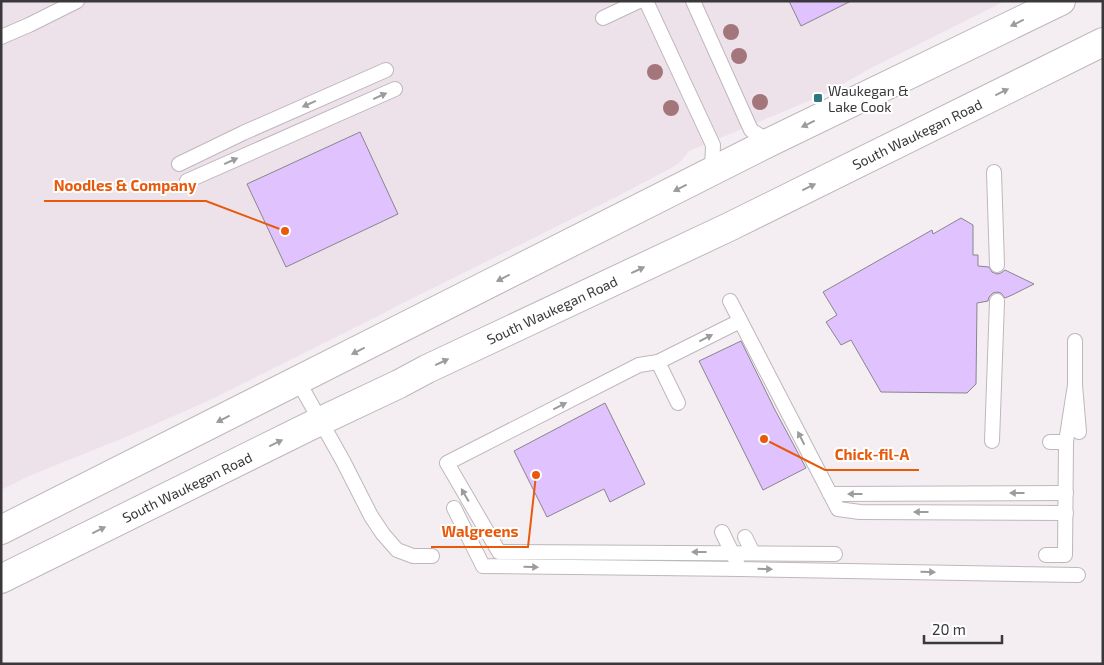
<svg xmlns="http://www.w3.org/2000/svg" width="1104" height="665" viewBox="0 0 1104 665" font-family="'Exo 2',sans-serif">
	<rect width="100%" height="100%" fill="#f4eef3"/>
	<path fill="#ede1ea" d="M1,1H1005L871,68L823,95L689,151L681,161L673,167L616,197L397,306L382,314L210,400L133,434L29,476L1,490Z"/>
	<g fill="#e0c3fe" stroke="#88858b">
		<path d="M789,1H851L801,26Z"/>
		<path d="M360,132L398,214L286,267L247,184Z"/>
		<path d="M961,218L973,225V255H978V266L989,267L992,272L997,274L1001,273L1005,270L1034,284L1012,295L1005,298L1001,293L997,292L993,293L989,297L988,301L977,303L976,384L967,393L881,392L851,340L841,345L826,322L837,315L823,292L932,230L933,234Z"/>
		<path d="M741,341L775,410L806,468L763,490L699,361Z"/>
		<path d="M605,403L645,484L610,502L604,489L547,517L514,451Z"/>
	</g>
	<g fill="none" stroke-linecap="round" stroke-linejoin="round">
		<g stroke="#beb7bc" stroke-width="16">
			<g id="service">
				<path d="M646,1L713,145L712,172"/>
				<path d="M693,1L751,130L770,142"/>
				<path d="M603,18L639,1"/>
				<path d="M1,37L29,25L77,1"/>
				<path d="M179,164L243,133L386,70"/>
				<path d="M994,172L997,265"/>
				<path d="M187,181L395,89"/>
				<path d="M730,301L838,509L860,512L1066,513"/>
				<path d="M740,321L658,362L639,365L447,463L499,552L835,554"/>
				<path d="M1075,341V385L1079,432"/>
				<path d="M658,362L678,403"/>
				<path d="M298,381L343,461L371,516L383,534L397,550L413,556H432"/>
				<path d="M992,441L997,301"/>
				<path d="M1050,442H1066"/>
				<path d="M830,494L1066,493"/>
				<path d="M454,508L483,566L740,569"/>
				<path d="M722,532L740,569L1078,575"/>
				<path d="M745,537L753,553"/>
				<path d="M1046,555H1065L1066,442L1075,385"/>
			</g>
		</g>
		<g stroke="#beb7bc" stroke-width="30">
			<g id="primary">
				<path d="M1,530L770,142L1061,1"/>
				<path d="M1,579L310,426L399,384L427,369L729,227L1103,42"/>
			</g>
		</g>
		<use href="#service" stroke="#fff" stroke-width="14"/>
		<use href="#primary" stroke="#fff" stroke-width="28"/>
	</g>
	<g fill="#a3767b">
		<circle cx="731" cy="32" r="8"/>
		<circle cx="739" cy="56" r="8"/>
		<circle cx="655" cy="72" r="8"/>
		<circle cx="760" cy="102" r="8"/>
		<circle cx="671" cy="108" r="8"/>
	</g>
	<defs><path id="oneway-solid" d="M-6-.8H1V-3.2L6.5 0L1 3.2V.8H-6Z" transform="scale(1.25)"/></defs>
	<g fill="#9c9c9c">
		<use href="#oneway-solid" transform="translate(1017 23) rotate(154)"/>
		<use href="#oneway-solid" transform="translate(1002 92) rotate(-26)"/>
		<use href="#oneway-solid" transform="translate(380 96) rotate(-24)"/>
		<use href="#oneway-solid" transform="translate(309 104) rotate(156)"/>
		<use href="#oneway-solid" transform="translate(808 124) rotate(154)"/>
		<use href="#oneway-solid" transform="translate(231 161) rotate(-24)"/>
		<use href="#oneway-solid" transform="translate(809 187) rotate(-26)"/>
		<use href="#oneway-solid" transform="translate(680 188) rotate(153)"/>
		<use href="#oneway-solid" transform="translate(638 270) rotate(-25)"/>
		<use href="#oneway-solid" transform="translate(503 278) rotate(153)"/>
		<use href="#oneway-solid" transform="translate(706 338) rotate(-27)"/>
		<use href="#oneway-solid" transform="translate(358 351) rotate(153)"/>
		<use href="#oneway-solid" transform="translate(442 362) rotate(-25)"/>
		<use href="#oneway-solid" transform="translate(560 406) rotate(-27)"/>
		<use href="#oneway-solid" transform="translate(223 419) rotate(153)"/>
		<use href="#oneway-solid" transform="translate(801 438) rotate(-117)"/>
		<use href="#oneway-solid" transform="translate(276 443) rotate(-26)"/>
		<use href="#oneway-solid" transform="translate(1017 493) rotate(180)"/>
		<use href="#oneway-solid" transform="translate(855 494) rotate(180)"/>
		<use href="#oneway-solid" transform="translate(465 495) rotate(-120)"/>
		<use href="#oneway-solid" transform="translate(921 512) rotate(180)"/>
		<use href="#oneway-solid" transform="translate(99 530) rotate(-26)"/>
		<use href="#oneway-solid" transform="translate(699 552) rotate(-180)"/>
		<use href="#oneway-solid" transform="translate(531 567) rotate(1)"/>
		<use href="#oneway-solid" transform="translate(765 569) rotate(1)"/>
		<use href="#oneway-solid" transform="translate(928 572) rotate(1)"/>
	</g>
	<rect fill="#2f7780" stroke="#fff" stroke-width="2" x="813" y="93" width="10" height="10" rx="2.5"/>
	<g text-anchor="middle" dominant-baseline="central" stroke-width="4" stroke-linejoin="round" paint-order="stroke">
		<g font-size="14" fill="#3a383a" stroke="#fff" text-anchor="start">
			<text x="828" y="90">Waukegan &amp;<tspan x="828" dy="16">Lake Cook</tspan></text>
		</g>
		<g font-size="14" fill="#3a383a" stroke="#fff">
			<text transform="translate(917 134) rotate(-26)">South Waukegan Road</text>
			<text transform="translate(552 310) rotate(-25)">South Waukegan Road</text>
			<text transform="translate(187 487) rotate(-26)">South Waukegan Road</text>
		</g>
	</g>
	<path fill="none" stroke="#e8590c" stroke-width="2" d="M285 231L206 201H44M764 439L825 470H919M536 475L528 547H431"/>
	<g fill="#e8590c" stroke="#fff" stroke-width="2">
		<circle cx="285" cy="231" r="5"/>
		<circle cx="764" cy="439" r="5"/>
		<circle cx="536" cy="475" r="5"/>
	</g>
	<g font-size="15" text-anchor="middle" font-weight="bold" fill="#e8590c" stroke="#fff" stroke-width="4" stroke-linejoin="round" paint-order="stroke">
		<text x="125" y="191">Noodles &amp; Company</text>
		<text x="872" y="460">Chick-fil-A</text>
		<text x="480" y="537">Walgreens</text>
	</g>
	<rect width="1104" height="665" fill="none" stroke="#3a383a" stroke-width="5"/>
	<path d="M924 635v8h78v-8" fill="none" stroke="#3a383a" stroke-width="2.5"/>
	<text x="932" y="635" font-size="15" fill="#3a383a" stroke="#ffffff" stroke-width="4" paint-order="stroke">20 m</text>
</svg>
